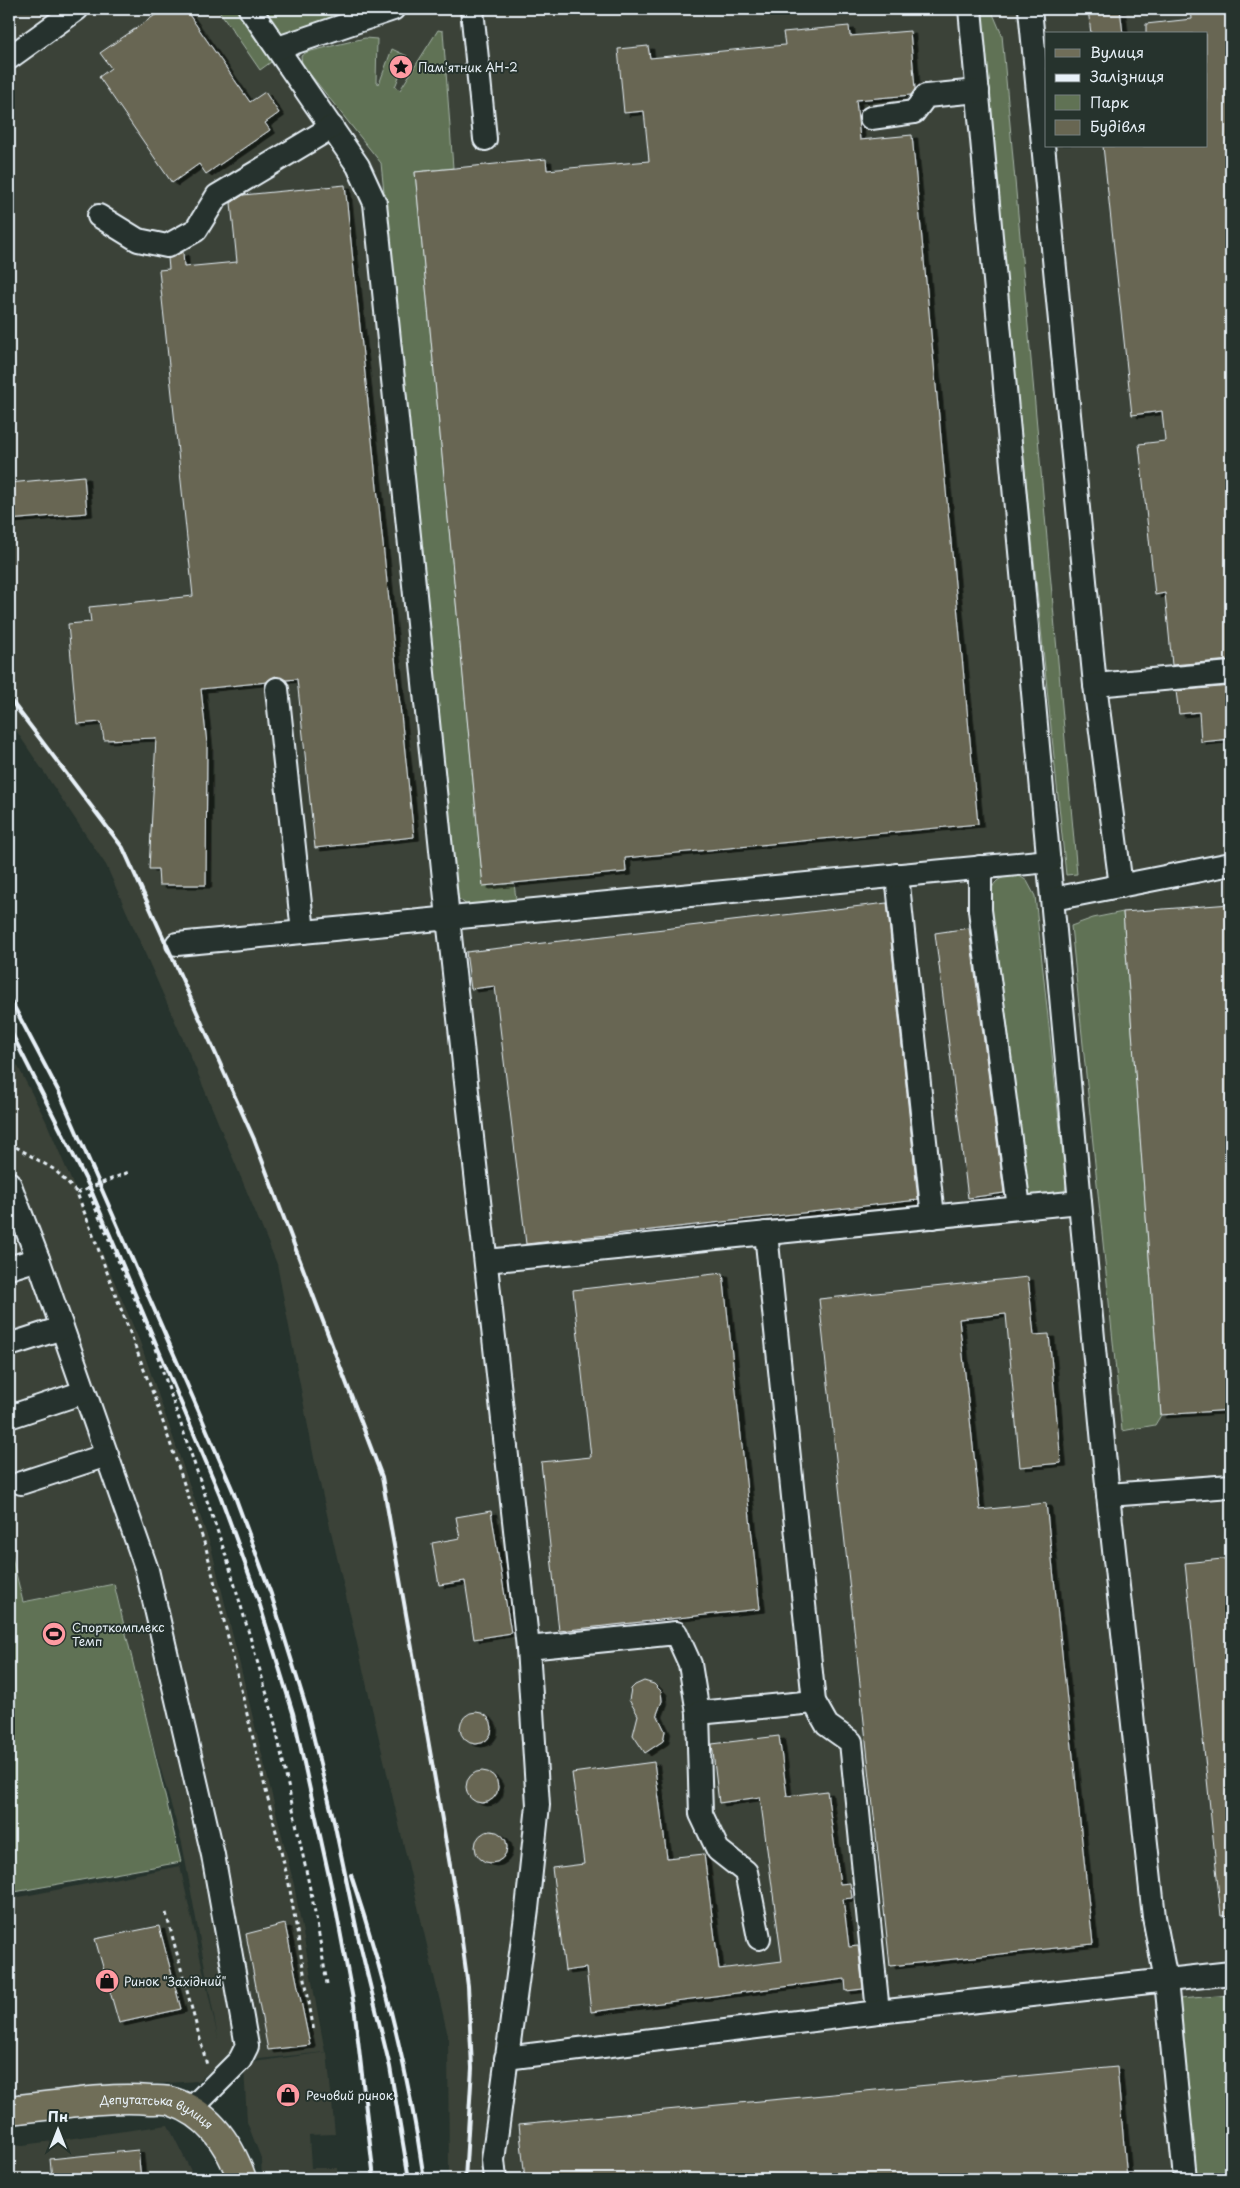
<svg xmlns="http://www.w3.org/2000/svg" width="1240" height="2188" viewBox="0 0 1240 2188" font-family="'Playpen Sans',sans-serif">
	<defs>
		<filter id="shadow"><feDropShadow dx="5.5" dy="3" stdDeviation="0" flood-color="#0009"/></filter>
	</defs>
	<rect width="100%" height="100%" fill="#26332d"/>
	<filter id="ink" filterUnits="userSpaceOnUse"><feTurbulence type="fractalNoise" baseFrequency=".02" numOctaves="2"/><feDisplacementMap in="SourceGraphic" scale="10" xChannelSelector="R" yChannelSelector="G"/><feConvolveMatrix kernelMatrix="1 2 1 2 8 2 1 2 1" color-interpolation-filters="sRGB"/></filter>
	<g filter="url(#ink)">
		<g fill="#3a4238" fill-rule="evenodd">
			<path d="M9,9H1231V2179H449L448,2036L314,1458L277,1264L193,1062L106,865L9,720ZM1046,34H1206V146H1046Z"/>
			<path d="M9,1049L46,1121L140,1342L211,1547L294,1885L325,2052L222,2063L197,2081L9,2094V1899L180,1866L218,2038L182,1843L138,1690L114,1584L23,1602L9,1545V1189L20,1186L9,1161Z"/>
			<path d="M327,2052L335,2134L309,2135L311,2168H337L338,2179H262L261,2158L247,2122L244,2067L253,2062Z"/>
			<path d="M168,2125L195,2179H9V2147Z"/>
		</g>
		<g fill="#607254" stroke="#a4b2a6">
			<path d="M218,9H344L260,70Z"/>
			<path d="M978,9H991L1002,35L1077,874L1066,875Z"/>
			<path d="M438,30L443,31L453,168L415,172L483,885L514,883L517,907L472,909L455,896L381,163L302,64L301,56L307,52L365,38L377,39L376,82L379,84L392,49L407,56L395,87L400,90Z"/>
			<path d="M1018,875L1027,881L1035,896L1066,1185L1064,1196L1031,1199L1022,1184L988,916C992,890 987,877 1018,875Z"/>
			<path d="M1123,912L1161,1415L1155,1425L1122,1431L1071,926L1093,918Z"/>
			<path d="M9,1545L23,1602L114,1584L181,1862L9,1893Z"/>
			<path d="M1231,1995V2179H1197L1179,1999Z"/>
		</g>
		<g fill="#686652" stroke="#e8f1f8" filter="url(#shadow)">
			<path d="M164,9H185L250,102L265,92L279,113L265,123L270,130L206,174L199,164L172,183L99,77L111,68L100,53Z"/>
			<path d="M1088,9H1120L1123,34H1091Z"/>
			<path d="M1191,9H1231V660L1172,665L1165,593L1155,595L1139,444L1165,441L1162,411L1132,415L1103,146H1206V34H1146V24L1192,19Z"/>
			<path d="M849,26L850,36L910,31L915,89L911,95L856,100L860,140L912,135L978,824L625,858L626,872L483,886L415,172L546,159L547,170L649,161L644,111L624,113L618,49L648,46L650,58L785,45L783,32Z"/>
			<path d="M345,185L414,837L315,848L297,679L286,680L275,676L267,682L201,689L207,744L206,885H159L158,869H149L156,738L104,740L101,722L77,724L68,624L91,622L89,607L193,596L159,270L169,269L168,258L183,252L184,267L237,262L231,203L243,195Z"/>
			<path d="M84,476L87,513L9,520V483Z"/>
			<path d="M1231,686V739L1201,742L1199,712L1179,714L1176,691Z"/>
			<path d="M887,903L918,1200L526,1244L495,986L471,989L466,952Z"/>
			<path d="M1231,904V1410L1161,1415L1123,912Z"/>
			<path d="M969,928L1004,1193L968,1198L935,933Z"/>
			<path d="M723,1273L760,1609L559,1631L541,1462L591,1457L573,1290Z"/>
			<path d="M1028,1277L1034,1335L1049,1334L1061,1463L1020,1467L1006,1314L959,1319L980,1510L1046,1503L1093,1944L890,1966L819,1299Z"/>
			<path d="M491,1511L511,1633L474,1639L465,1581L439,1585L432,1543L460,1538L456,1517Z"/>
			<path d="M1231,1558V1915L1221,1916L1185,1563Z"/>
			<path d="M644,1681L654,1684L661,1691L662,1701L657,1714L665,1731L663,1741L645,1753L633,1735L638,1715L629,1700L631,1689L635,1685Z"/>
			<circle cx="476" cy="1728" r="16"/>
			<path d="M779,1736L787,1796L827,1791L840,1884L850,1883L852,1898L843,1899L849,1947L858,1946L863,1989L846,1991L845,1979L591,2012L586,1968L565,1971L552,1868L584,1864L572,1773L654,1762L667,1858L704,1854L719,1969L782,1961L760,1797L719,1803L712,1744Z"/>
			<circle cx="482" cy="1787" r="16"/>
			<circle cx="491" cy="1847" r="16"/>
			<path d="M285,1924L310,2045L268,2050L246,1934Z"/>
			<path d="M159,1926L181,2009L119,2023L95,1939Z"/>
			<path d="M1117,2067L1127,2179H525L519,2124Z"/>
			<path d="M138,2150L141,2179H52L50,2159Z"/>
		</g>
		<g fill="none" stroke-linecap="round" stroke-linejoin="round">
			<g stroke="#e8f1f8" stroke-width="26">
				<g id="minor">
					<path d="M250,9L358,166L375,203L448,918L528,1648L538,1805L527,1909L493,2160L495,2179"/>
					<path d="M472,9L485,139"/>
					<path d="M970,9L1080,1202L1108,1495L1154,1917L1166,1980L1185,2179"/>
					<path d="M1030,9L1095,685L1121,886"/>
					<path d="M278,48L393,9"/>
					<path d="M9,58L77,9"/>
					<path d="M871,118L914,112L926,96L978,91"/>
					<path d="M99,216L138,240L167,246L196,230L217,196L332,127"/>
					<path d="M1095,685L1231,673"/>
					<path d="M277,689L303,932"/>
					<path d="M980,867V910L1019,1208"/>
					<path d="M897,875L933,1217"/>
					<path d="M1053,899L1231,864"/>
					<path d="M177,944L1049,861"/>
					<path d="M9,1183L38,1259L147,1570L213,1855L247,2046L240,2060L190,2110"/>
					<path d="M766,1233L814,1702L827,1725L851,1742L878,2012"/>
					<path d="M486,1261L1080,1202"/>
					<path d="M9,1268L38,1259"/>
					<path d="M9,1345L62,1328"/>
					<path d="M9,1417L84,1392"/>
					<path d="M21,1483L107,1455"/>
					<path d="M1108,1495L1231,1486"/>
					<path d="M528,1648L676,1633L690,1664L698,1713L701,1814L718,1850L746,1872L759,1938"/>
					<path d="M698,1713L814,1702"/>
					<path d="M506,2058L878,2012L1231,1973"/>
				</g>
			</g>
			<g stroke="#e8f1f8" stroke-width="31">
				<g id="major">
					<path id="s1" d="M9,2110C55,2106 103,2096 150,2100C157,2100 166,2099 173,2102C209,2114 230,2145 242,2179"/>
				</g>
			</g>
			<g stroke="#e8f1f8" stroke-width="3" stroke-dasharray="4 4" stroke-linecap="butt">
				<path d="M9,1143L55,1170L77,1193L154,1396L206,1548L289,1884L314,2032"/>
				<path d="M87,1189L129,1172"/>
				<path d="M77,1193L87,1189L150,1334L228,1562L273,1715L316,1917L327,1984"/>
				<path d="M166,1913L207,2065"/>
			</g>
			<use href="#minor" stroke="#26332d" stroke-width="22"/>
			<use href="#major" stroke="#706e59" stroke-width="28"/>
			<g stroke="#e8f1f8" stroke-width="4">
				<path d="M9,698L123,848L254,1139L382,1477L458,1911L468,1986L472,2068L465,2179"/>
				<path d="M9,997L60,1094L193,1398L233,1491L271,1594L307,1710L335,1826L358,1936L390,2067L409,2179"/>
				<path d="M9,1028L90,1188L220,1495L258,1599L293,1713L334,1899L354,2005L374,2179"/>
				<path d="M351,1875C385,1977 409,2073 424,2179"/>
			</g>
		</g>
	</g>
	<defs>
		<g id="sight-disc" transform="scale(1.25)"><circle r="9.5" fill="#ff9aa2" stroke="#26332d"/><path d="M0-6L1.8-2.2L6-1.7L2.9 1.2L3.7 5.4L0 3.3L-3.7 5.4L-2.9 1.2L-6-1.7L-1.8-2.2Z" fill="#111"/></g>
		<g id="stadium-disc" transform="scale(1.25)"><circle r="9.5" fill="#ff9aa2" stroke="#26332d"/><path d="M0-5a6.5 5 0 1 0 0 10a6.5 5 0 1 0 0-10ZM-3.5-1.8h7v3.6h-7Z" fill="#111"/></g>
		<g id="shop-disc" transform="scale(1.25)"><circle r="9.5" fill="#ff9aa2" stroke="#26332d"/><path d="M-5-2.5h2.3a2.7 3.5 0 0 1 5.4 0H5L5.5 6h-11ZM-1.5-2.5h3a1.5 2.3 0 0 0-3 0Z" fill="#111"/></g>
	</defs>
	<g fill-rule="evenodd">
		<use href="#sight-disc" x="401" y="67"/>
		<use href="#stadium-disc" x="54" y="1634"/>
		<use href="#shop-disc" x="107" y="1981"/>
		<use href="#shop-disc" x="288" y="2095"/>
	</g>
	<g text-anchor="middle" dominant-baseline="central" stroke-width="4" stroke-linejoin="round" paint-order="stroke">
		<g font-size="12" fill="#e8f1f8" stroke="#26332d" text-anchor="start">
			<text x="418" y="67">Пам'ятник АН-2</text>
			<text x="72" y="1627">Спорткомплекс<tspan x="72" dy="14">Темп</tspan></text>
			<text x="124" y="1981">Ринок "Західний"</text>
			<text x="306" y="2095">Речовий ринок</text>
		</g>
		<g font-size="12" fill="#e8f1f8" stroke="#26332d">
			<text stroke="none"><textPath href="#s1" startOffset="151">Депутатська вулиця</textPath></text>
		</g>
	</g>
	<rect width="1240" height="2188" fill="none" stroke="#26332d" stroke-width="30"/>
	<rect x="15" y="15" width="1210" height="2158" fill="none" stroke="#e8f1f8" stroke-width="2" filter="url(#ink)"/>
	<rect x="1045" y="32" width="162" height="115" fill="#26332d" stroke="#747f7e"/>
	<rect x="1055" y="49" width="25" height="8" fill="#706e59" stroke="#747f7e"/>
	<text x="1090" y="58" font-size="15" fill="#e8f1f8">Вулиця</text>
	<rect x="1055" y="74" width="25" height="8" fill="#e8f1f8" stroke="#747f7e"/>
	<text x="1090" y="82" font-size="15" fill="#e8f1f8">Залізниця</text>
	<rect x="1055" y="95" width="25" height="15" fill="#607254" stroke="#747f7e"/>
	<text x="1090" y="108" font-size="15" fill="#e8f1f8">Парк</text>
	<rect x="1055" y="120" width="25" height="15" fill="#686652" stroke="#747f7e"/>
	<text x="1090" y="132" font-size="15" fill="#e8f1f8">Будівля</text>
	<g transform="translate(58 2130)" stroke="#26332d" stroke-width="4" paint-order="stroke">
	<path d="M0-4L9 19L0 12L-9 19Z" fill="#e8f1f8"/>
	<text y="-8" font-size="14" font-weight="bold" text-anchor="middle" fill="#e8f1f8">Пн</text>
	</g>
</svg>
